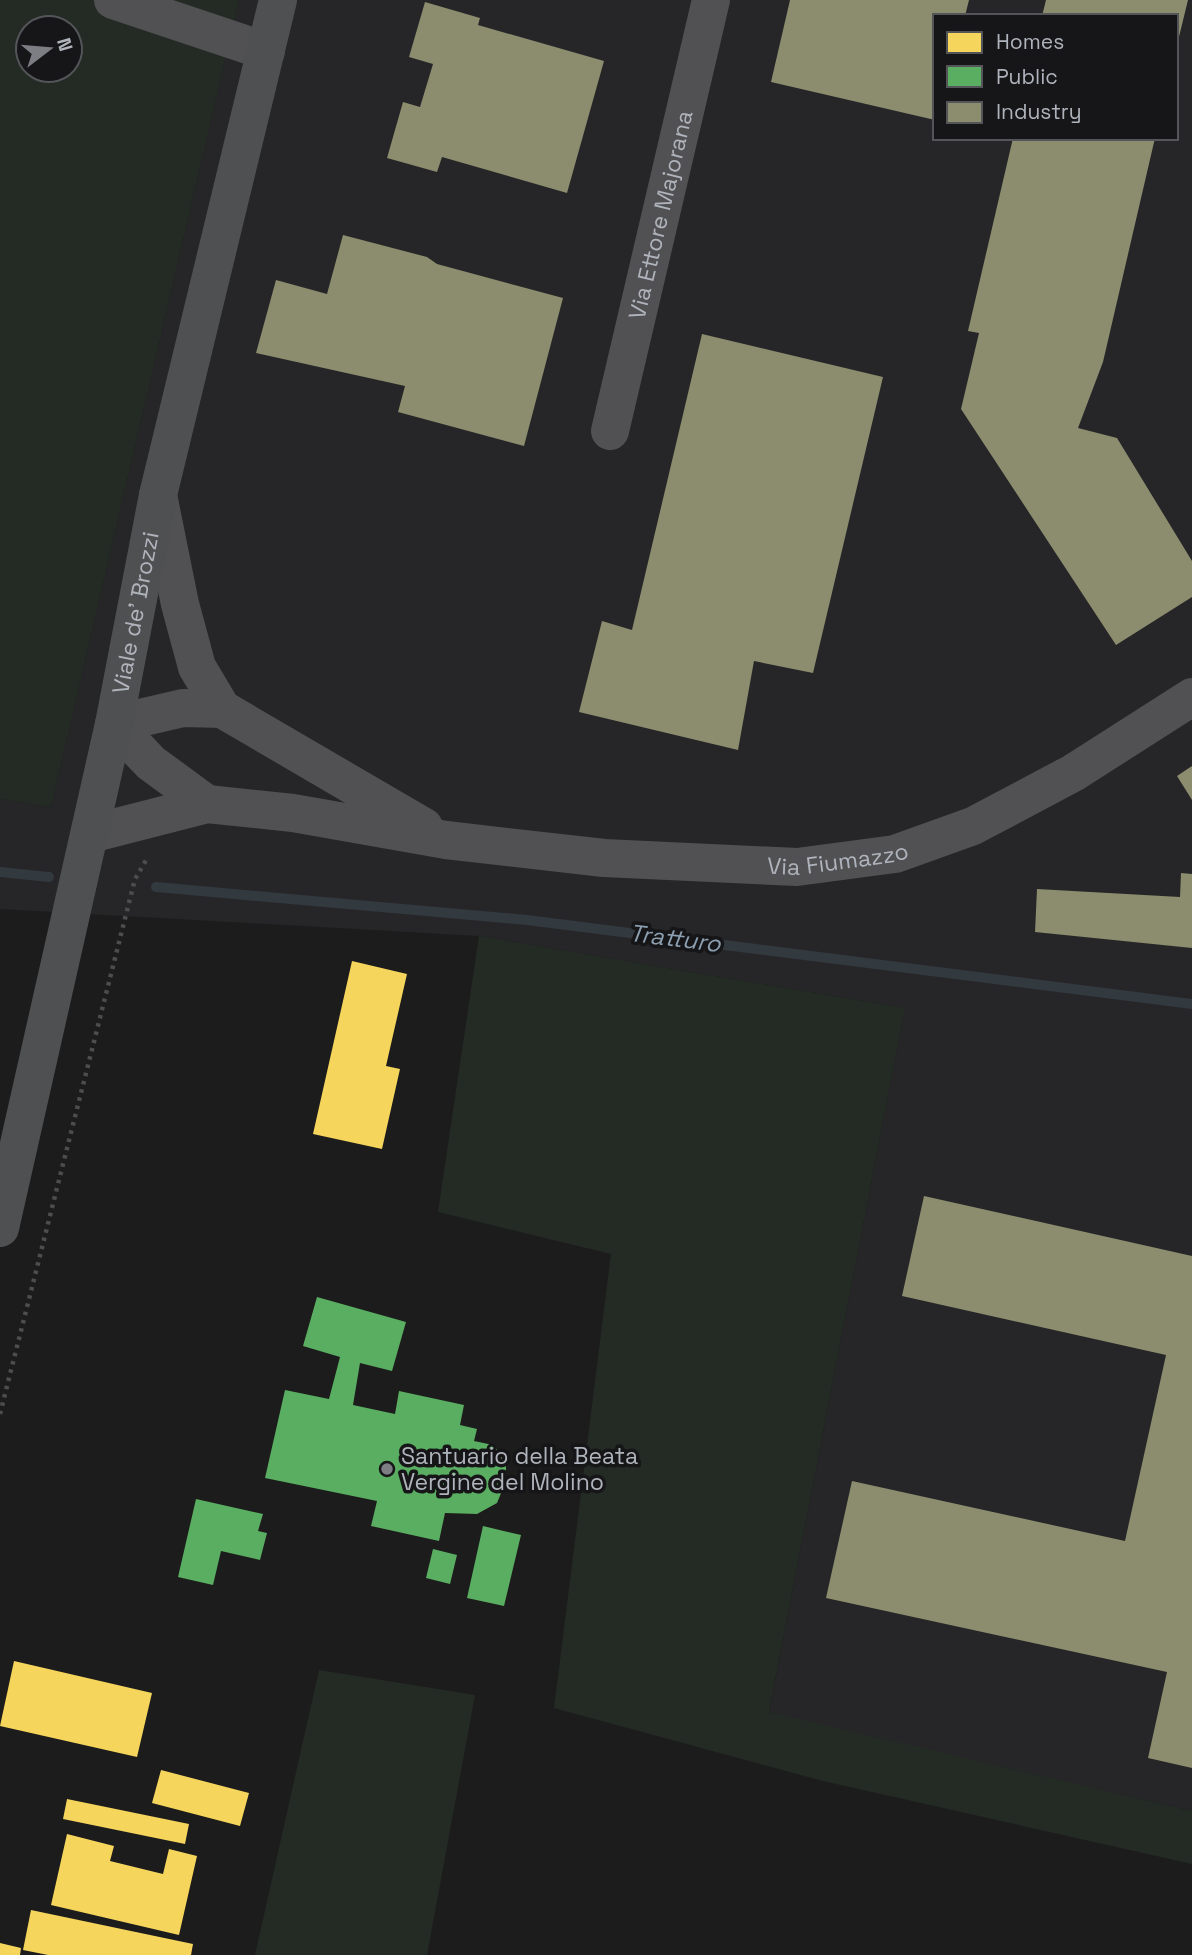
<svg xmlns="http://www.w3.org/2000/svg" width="1192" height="1955" viewBox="0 0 1192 1955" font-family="'Space Grotesk',sans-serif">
	<rect width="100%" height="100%" fill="#1c1c1c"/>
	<path fill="#262628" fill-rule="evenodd" d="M239,0H1192V1811L769,1713L905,1008L479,936L0,909V799L51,807ZM935,16H1176V138H935Z"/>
	<g fill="#242b25" fill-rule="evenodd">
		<path d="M0,0H239L51,807L0,799ZM28,28H70V70H28Z"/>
		<path d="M479,936L905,1008L769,1712L1192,1811V1864L823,1781L554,1708L611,1254L438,1212Z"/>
		<path d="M319,1670L475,1695L427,1955H255Z"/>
	</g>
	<g fill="#f6d55c">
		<path d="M352,961L407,974L386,1066L400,1069L382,1149L313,1134Z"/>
		<path d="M14,1661L152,1693L137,1757L0,1726Z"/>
		<path d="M161,1770L249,1793L240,1826L152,1803Z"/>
		<path d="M67,1799L189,1824L185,1844L63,1819Z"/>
		<path d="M67,1834L114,1846L110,1861L163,1874L169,1849L197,1856L179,1935L51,1905Z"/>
		<path d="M31,1910L193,1944L191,1955H48L23,1950Z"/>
		<path d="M0,1943L21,1948L20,1955H0Z"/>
	</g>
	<g fill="#5aae61">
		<path d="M317,1297L406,1322L392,1371L360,1363L353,1405L395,1414L399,1391L464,1405L460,1425L477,1429L474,1441L493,1445L506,1460V1481L497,1503L477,1514L445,1513L439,1541L371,1526L377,1501L265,1478L285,1390L329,1399L340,1357L303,1346Z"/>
		<path d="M196,1499L263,1514L258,1531L267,1533L260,1560L221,1551L213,1585L178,1577Z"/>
		<path d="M483,1526L521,1535L504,1606L467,1598Z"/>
		<path d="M433,1549L457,1555L450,1584L426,1578Z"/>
	</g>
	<g fill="#8c8c6e">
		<path d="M790,0H969L965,16H935V120L771,82Z"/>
		<path d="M1046,0H1188L1177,45L1176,16H1042Z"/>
		<path d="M425,2L480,18L478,25L604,61L567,193L442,157L437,172L387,158L403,102L420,107L433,64L409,57Z"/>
		<path d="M1013,138H1155L1103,362L1078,428L1117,438L1192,561V597L1116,645L961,409L979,333L968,331Z"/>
		<path d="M343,235L427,257L437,264L563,298L524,446L398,412L405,386L256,353L276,280L327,294Z"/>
		<path d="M702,334L883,377L813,673L754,661L738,750L579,712L602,621L632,630Z"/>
		<path d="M1192,766V800L1177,776Z"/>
		<path d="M1181,873L1192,874V948L1035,932L1037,889L1180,897Z"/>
		<path d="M924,1196L1192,1256V1768L1148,1758L1167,1672L826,1598L852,1481L1125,1541L1166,1355L902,1296Z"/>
	</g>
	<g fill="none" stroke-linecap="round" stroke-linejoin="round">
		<g stroke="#32393f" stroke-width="10">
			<path d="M0,872L49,877"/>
			<path d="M156,887L527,920L1192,1004"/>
		</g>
		<path stroke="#4c4d4f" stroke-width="4.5" stroke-dasharray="3.5 5" stroke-linecap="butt" d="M0,1414L135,879L148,857"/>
		<g stroke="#515154" stroke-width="38">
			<path d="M113,0L266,51"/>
			<path id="s1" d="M610,431L711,0"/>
			<path d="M158,495L180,604L197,667L222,709"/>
			<path d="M207,804L151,763L114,724L183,708L222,709L424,827"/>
			<path id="s2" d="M90,834L207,804L293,813L446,840L604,858L797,867L895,854L973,826L1073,773L1192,697"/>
		</g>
		<path stroke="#4f5052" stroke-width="38" id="s3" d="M0,1228L114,724L158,495L278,0"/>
	</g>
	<circle fill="#7c7e83" stroke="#161618" stroke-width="2.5" cx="387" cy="1469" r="7"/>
	<g text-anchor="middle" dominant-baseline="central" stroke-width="7" stroke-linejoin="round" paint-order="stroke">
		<g font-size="23" fill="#afb3bb" stroke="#161618">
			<text stroke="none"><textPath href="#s1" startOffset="222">Via Ettore Majorana</textPath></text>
			<text stroke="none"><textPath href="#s3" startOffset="630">Viale de' Brozzi</textPath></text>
			<text stroke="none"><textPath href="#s2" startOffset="756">Via Fiumazzo</textPath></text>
		</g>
		<g font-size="23" fill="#afb3bb" stroke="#161618" text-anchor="start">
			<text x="401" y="1456">Santuario della Beata<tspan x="401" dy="26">Vergine del Molino</tspan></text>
		</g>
		<g font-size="24" font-style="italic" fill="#8b9fb1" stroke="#161618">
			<text transform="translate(675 938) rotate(7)">Tratturo</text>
		</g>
	</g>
	<rect x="933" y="14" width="245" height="126" fill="#161618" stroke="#535559" stroke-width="2"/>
	<rect x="947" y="32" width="35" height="21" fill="#f6d55c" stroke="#535559" stroke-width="2"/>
	<text x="996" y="49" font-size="21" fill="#afb3bb">Homes</text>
	<rect x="947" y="66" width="35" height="21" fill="#5aae61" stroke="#535559" stroke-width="2"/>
	<text x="996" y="84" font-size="21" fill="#afb3bb">Public</text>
	<rect x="947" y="102" width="35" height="21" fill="#8c8c6e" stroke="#535559" stroke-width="2"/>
	<text x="996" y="119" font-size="21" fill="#afb3bb">Industry</text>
	<g transform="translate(49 49) rotate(74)"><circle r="33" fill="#161618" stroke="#535559" stroke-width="2"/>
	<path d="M0-5L12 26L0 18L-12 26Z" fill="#7c7e83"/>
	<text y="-10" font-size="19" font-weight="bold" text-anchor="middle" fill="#afb3bb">N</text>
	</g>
</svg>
